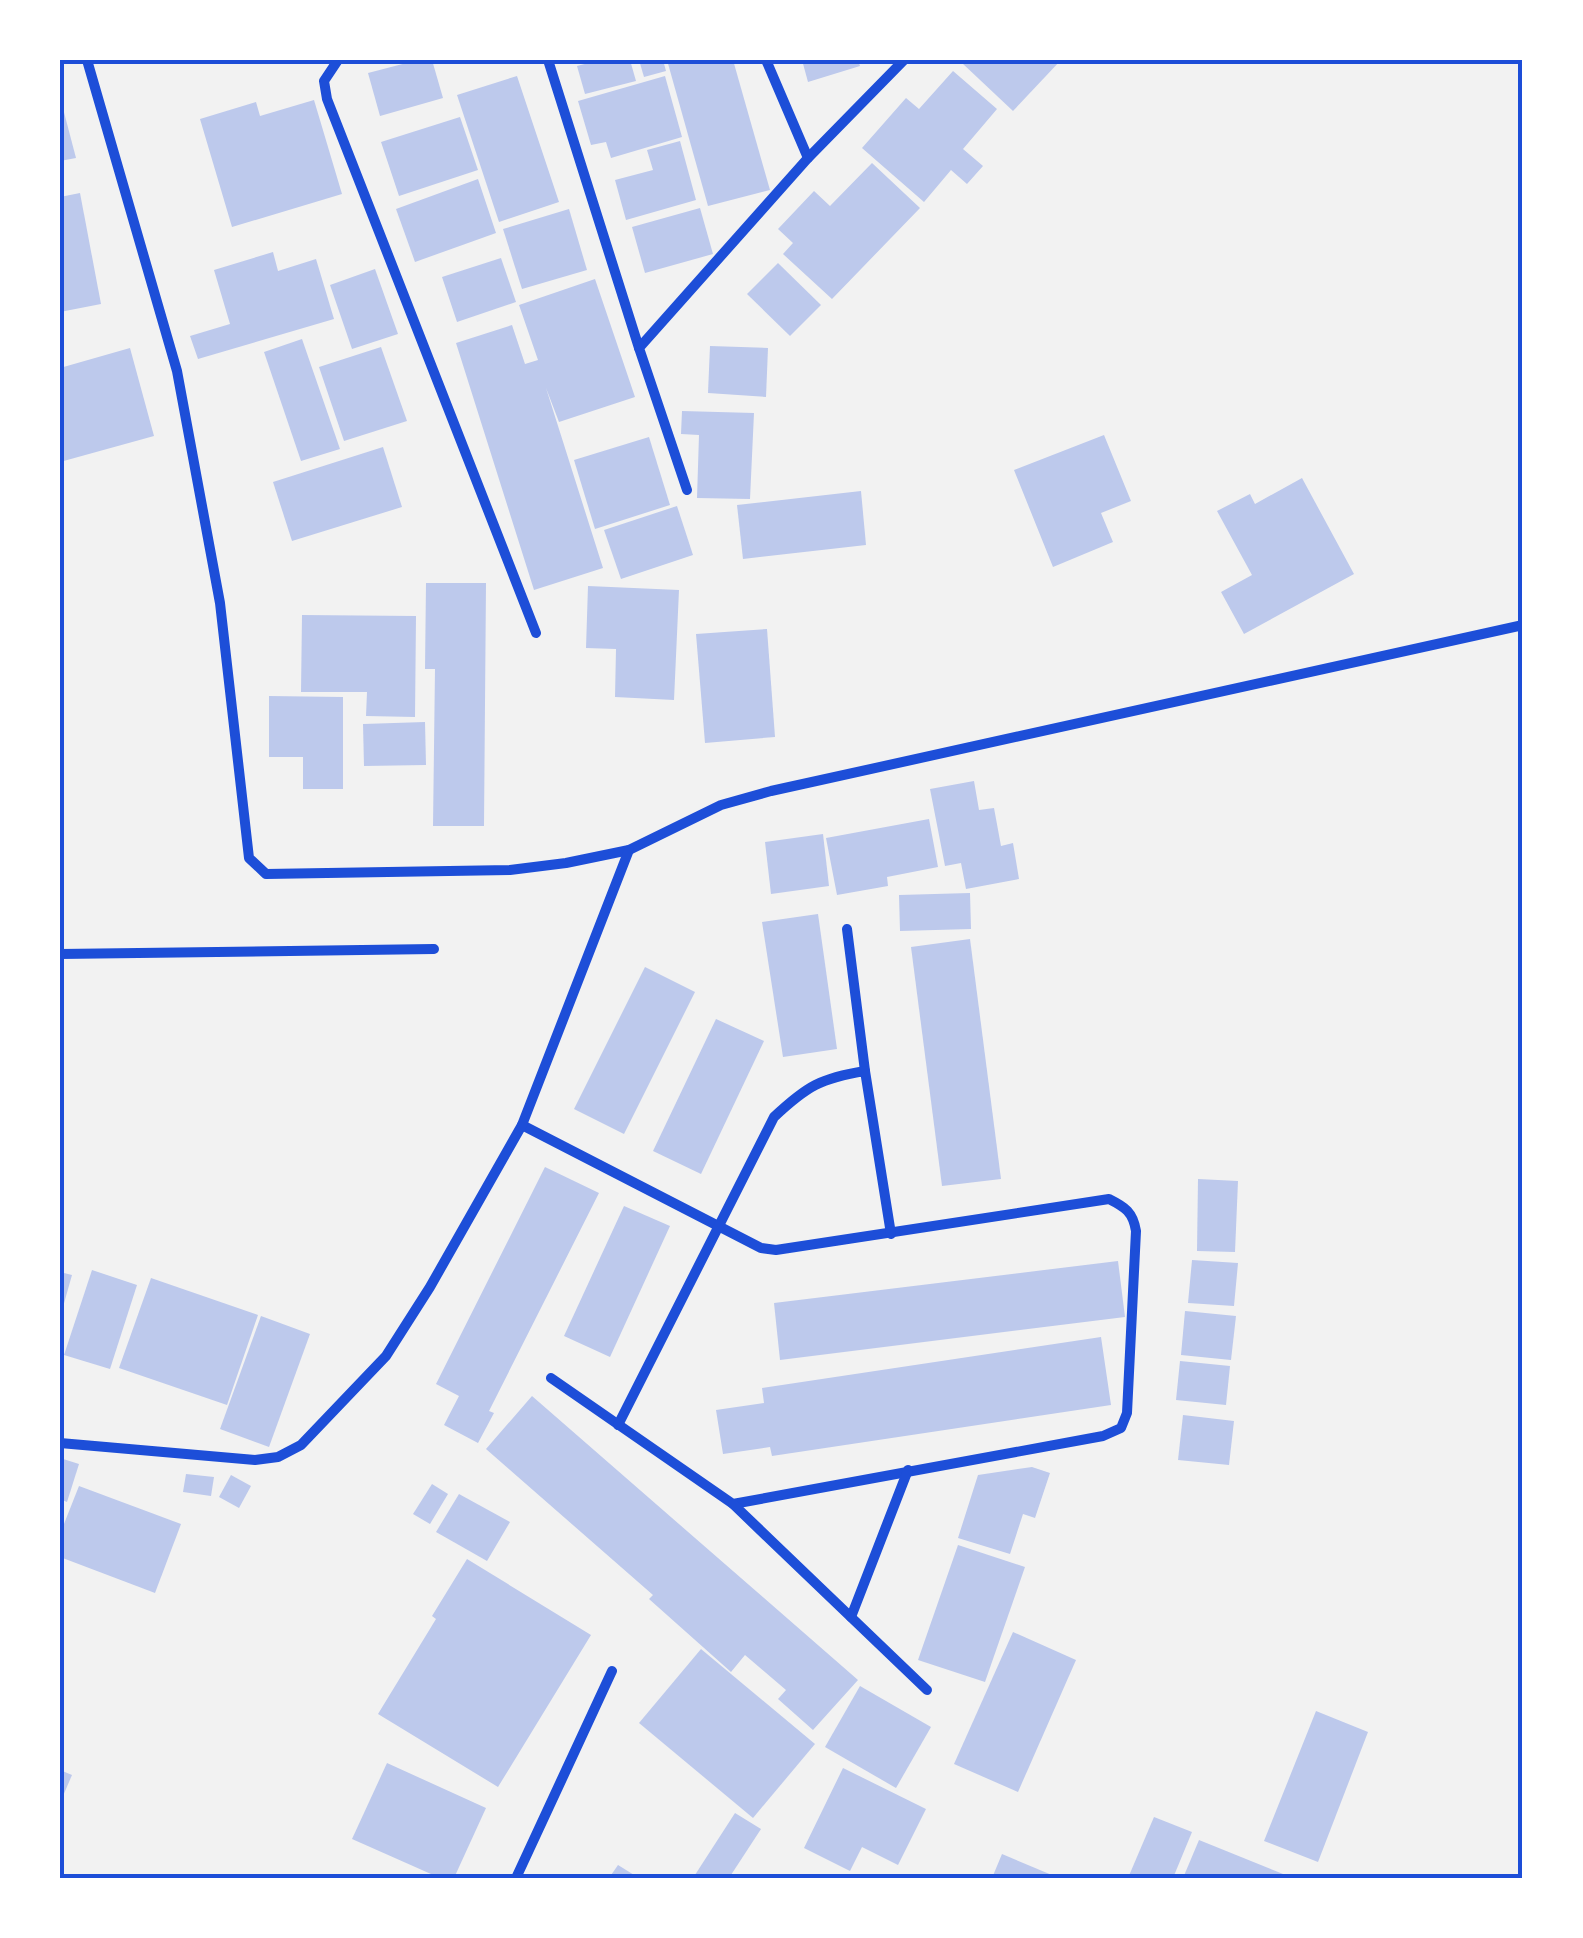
<svg xmlns="http://www.w3.org/2000/svg" width="1583" height="1938" viewBox="0 0 1583 1938" font-family="Poppins,sans-serif">
	<rect width="100%" height="100%" fill="#f2f2f2"/>
	<g fill="#bdc9ec">
		<path d="M418,60H432L443,98L380,116L368,73Z"/>
		<path d="M600,60H630L636,81L585,94L577,66Z"/>
		<path d="M639,60H663L666,71L644,77Z"/>
		<path d="M667,60H733L770,190L708,206Z"/>
		<path d="M802,60H858L860,66L808,82Z"/>
		<path d="M964,60H1061L1013,111L962,63Z"/>
		<path d="M953,71L997,109L963,149L983,166L967,184L951,170L924,202L862,148L906,98L919,109Z"/>
		<path d="M517,76L559,202L499,222L457,95Z"/>
		<path d="M665,76L682,137L611,158L606,142L591,145L578,101Z"/>
		<path d="M60,97L76,158L60,161Z"/>
		<path d="M314,100L342,194L232,227L200,119L256,102L260,116Z"/>
		<path d="M460,117L478,170L399,196L381,142Z"/>
		<path d="M680,141L696,200L626,220L615,180L653,170L647,150Z"/>
		<path d="M872,163L920,208L832,299L783,254L793,243L778,229L814,191L830,206Z"/>
		<path d="M478,179L496,233L415,262L396,209Z"/>
		<path d="M80,193L101,304L60,312V197Z"/>
		<path d="M700,208L713,254L645,273L632,227Z"/>
		<path d="M569,209L587,270L522,289L503,229Z"/>
		<path d="M273,252L278,271L316,259L334,319L198,359L190,336L230,324L214,270Z"/>
		<path d="M501,258L516,302L457,322L442,277Z"/>
		<path d="M778,263L821,305L790,336L747,294Z"/>
		<path d="M375,269L398,334L352,349L330,285Z"/>
		<path d="M595,279L635,397L559,422L546,388L603,568L534,590L456,343L512,325L525,364L538,360L519,305Z"/>
		<path d="M302,339L340,449L301,461L264,352Z"/>
		<path d="M710,346L768,348L766,397L708,393Z"/>
		<path d="M381,347L407,421L344,441L319,367Z"/>
		<path d="M130,348L154,436L60,462V368Z"/>
		<path d="M682,411L754,413L750,499L697,498L699,435L681,434Z"/>
		<path d="M1104,435L1131,501L1101,513L1113,542L1053,567L1014,470Z"/>
		<path d="M649,437L670,505L595,529L574,460Z"/>
		<path d="M383,447L402,507L292,541L273,482Z"/>
		<path d="M1302,478L1354,574L1244,634L1221,592L1252,575L1217,511L1250,494L1255,504Z"/>
		<path d="M861,491L866,545L743,559L737,505Z"/>
		<path d="M677,506L693,555L621,579L604,530Z"/>
		<path d="M426,583H486L484,826H433L435,669H425Z"/>
		<path d="M588,586L679,590L674,700L615,697L616,649L586,648Z"/>
		<path d="M302,615L416,616L415,717L366,716L367,692H301Z"/>
		<path d="M767,629L775,737L705,743L696,634Z"/>
		<path d="M269,696L343,697V789H303V757H269Z"/>
		<path d="M425,722L426,765L364,766L363,724Z"/>
		<path d="M974,781L979,810L994,808L1001,846L1013,843L1019,879L966,889L961,863L945,866L930,789Z"/>
		<path d="M929,819L938,867L887,877L888,886L837,895L826,838Z"/>
		<path d="M823,834L829,886L771,894L765,842Z"/>
		<path d="M970,893L971,929L900,931L899,895Z"/>
		<path d="M818,914L837,1049L783,1057L762,922Z"/>
		<path d="M970,939L1001,1179L942,1186L911,947Z"/>
		<path d="M645,967L695,992L624,1134L574,1109Z"/>
		<path d="M716,1019L764,1041L701,1174L653,1151Z"/>
		<path d="M545,1167L599,1193L489,1411L494,1413L478,1443L444,1425L459,1396L436,1384Z"/>
		<path d="M1198,1179L1238,1181L1235,1252L1197,1251Z"/>
		<path d="M624,1206L670,1226L610,1357L564,1336Z"/>
		<path d="M1192,1260L1238,1263L1234,1306L1188,1303Z"/>
		<path d="M1118,1261L1125,1317L780,1360L774,1303Z"/>
		<path d="M92,1270L137,1285L110,1369L64,1355Z"/>
		<path d="M60,1272L72,1275L61,1314H60Z"/>
		<path d="M151,1278L258,1315L227,1405L119,1368Z"/>
		<path d="M1185,1311L1236,1316L1231,1360L1181,1355Z"/>
		<path d="M261,1316L310,1334L269,1447L220,1429Z"/>
		<path d="M1101,1337L1111,1405L772,1456L770,1447L723,1454L716,1410L764,1403L762,1388Z"/>
		<path d="M1180,1361L1230,1366L1226,1405L1176,1400Z"/>
		<path d="M532,1396L858,1680L813,1730L778,1699L786,1690L745,1655L731,1672L649,1599L653,1595L486,1449Z"/>
		<path d="M1183,1415L1234,1421L1229,1465L1178,1460Z"/>
		<path d="M60,1458L79,1464L67,1502L60,1499Z"/>
		<path d="M1032,1467L1050,1473L1035,1518L1023,1514L1010,1554L958,1538L978,1475Z"/>
		<path d="M186,1474L214,1477L211,1496L183,1492Z"/>
		<path d="M231,1475L251,1486L239,1508L219,1497Z"/>
		<path d="M432,1484L448,1494L430,1524L413,1514Z"/>
		<path d="M79,1486L181,1524L155,1593L60,1557V1534Z"/>
		<path d="M459,1494L510,1522L487,1561L436,1532Z"/>
		<path d="M958,1545L1025,1567L985,1682L918,1660Z"/>
		<path d="M467,1559L591,1635L498,1787L378,1714L436,1619L432,1616Z"/>
		<path d="M1013,1632L1076,1660L1018,1792L954,1764Z"/>
		<path d="M701,1649L815,1744L753,1818L639,1723Z"/>
		<path d="M860,1686L931,1727L896,1788L825,1747Z"/>
		<path d="M1316,1711L1368,1732L1318,1862L1264,1841Z"/>
		<path d="M387,1763L486,1808L454,1878H440L352,1839Z"/>
		<path d="M843,1768L926,1809L898,1865L862,1847L850,1871L804,1848Z"/>
		<path d="M60,1770L72,1775L60,1803Z"/>
		<path d="M735,1813L761,1829L729,1878H693Z"/>
		<path d="M1154,1817L1192,1832L1173,1878H1128Z"/>
		<path d="M1199,1840L1293,1878H1183Z"/>
		<path d="M1002,1854L1059,1878H992Z"/>
		<path d="M618,1865L639,1878H609Z"/>
	</g>
	<g fill="none" stroke-linecap="round" stroke-linejoin="round">
		<g stroke="#1d4ed8" stroke-width="10">
			<path d="M87,60L177,371L220,603L249,858L266,874L510,870L566,863L629,850L721,805L771,791L1523,625"/>
			<path d="M338,60L324,81L327,99L536,633"/>
			<path d="M548,60L639,348"/>
			<path d="M766,60L808,158"/>
			<path d="M687,490L639,348L808,158L904,60"/>
			<path d="M847,929L865,1071"/>
			<path d="M60,954L434,949"/>
			<path d="M522,1125L761,1248L776,1250L1109,1199C1125,1207 1133,1212 1136,1231L1127,1413L1121,1428L1103,1436L733,1504L551,1378"/>
			<path d="M618,1425L774,1117C807,1086 821,1078 865,1071L891,1234"/>
			<path d="M60,1443L255,1460L278,1457L301,1445L386,1356L430,1287L522,1125L629,850"/>
			<path d="M733,1504L927,1690"/>
			<path d="M851,1617L908,1470"/>
			<path d="M516,1878L612,1671"/>
		</g>
	</g>
	<rect width="1583" height="1938" fill="none" stroke="#ffffff" stroke-width="125"/>
	<rect x="62" y="62" width="1458" height="1814" fill="none" stroke="#1d4ed8" stroke-width="4"/>
</svg>
